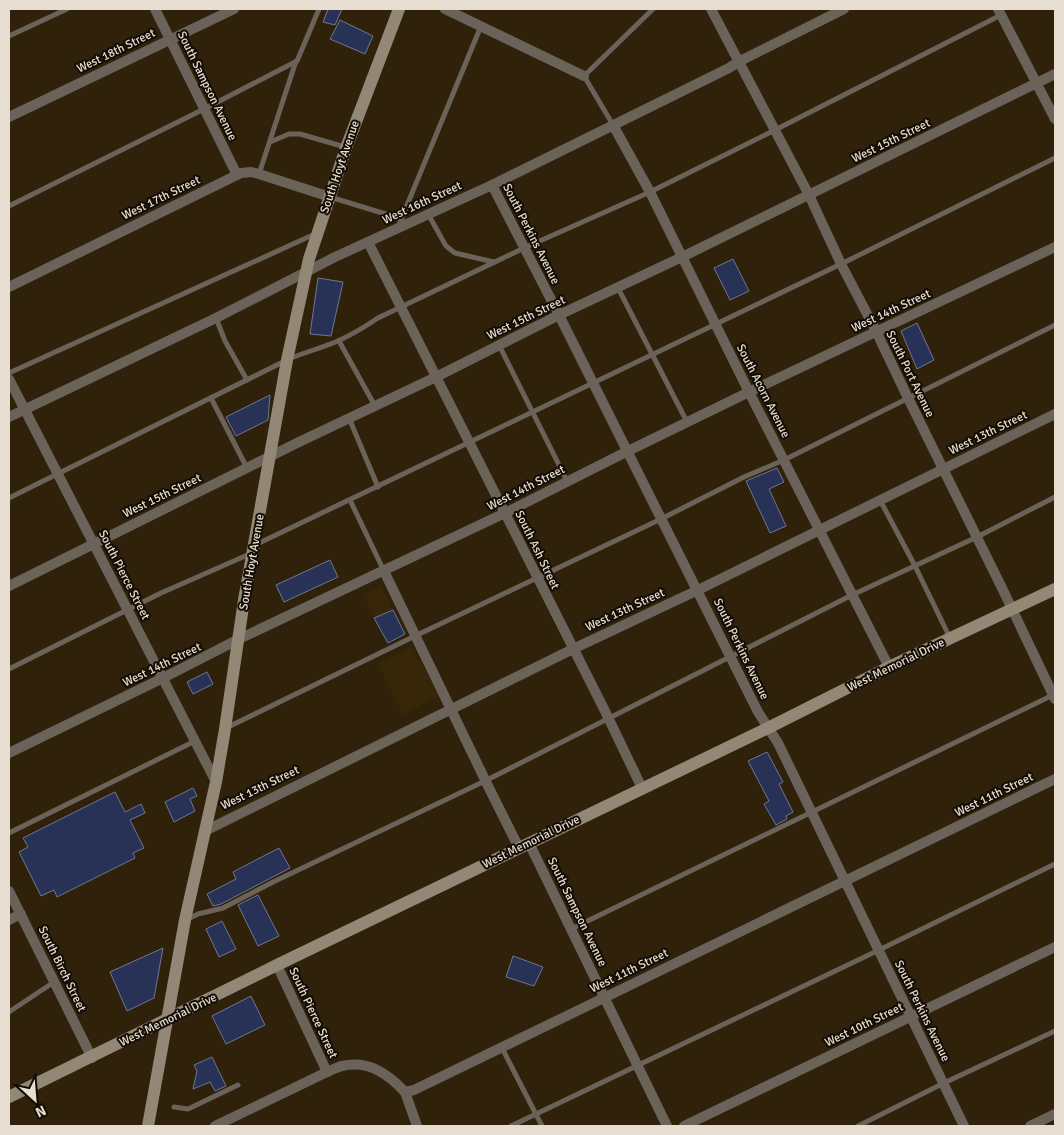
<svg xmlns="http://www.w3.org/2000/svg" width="1064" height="1135" viewBox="0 0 1064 1135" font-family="Signika,sans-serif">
	<rect width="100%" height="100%" fill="#30210b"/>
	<g fill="#382608">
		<path d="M381,586L393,610L374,618L363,595Z"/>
		<path d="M412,646L439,696L403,715L378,663Z"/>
	</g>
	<g fill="#273256" stroke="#6e7791">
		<path d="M328,9H342L335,25L323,22Z"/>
		<path d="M340,20L373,36L365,54L330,39Z"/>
		<path d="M733,259L749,291L730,300L714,268Z"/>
		<path d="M318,278L343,282L331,336L310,334Z"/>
		<path d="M917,323L934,360L917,369L901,331Z"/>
		<path d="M270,395L268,420L236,436L226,417Z"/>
		<path d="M777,468L784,482L769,489L786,526L770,533L746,481Z"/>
		<path d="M330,560L338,577L284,602L276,585Z"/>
		<path d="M393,610L405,634L388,643L374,618Z"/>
		<path d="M207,672L213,684L193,694L187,682Z"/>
		<path d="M767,752L783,782L779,784L793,812L786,816L787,819L776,825L764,804L769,801L748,761Z"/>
		<path d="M193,788L197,796L190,799L195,811L174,822L165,802Z"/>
		<path d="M115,792L125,812L141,804L145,813L130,820L144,848L133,853L135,858L57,897L54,890L41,896L19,852L28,847L23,838Z"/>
		<path d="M279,848L290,868L221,904L213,906L207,894L236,879L233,872Z"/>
		<path d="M258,895L279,936L258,946L238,905Z"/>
		<path d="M222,921L236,949L219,957L206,929Z"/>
		<path d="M163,948L154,998L127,1011L110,972Z"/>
		<path d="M513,956L543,967L534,986L506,977Z"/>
		<path d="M251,996L265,1025L226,1044L212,1016Z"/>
		<path d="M212,1057L226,1086L215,1091L210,1082L193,1089L197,1071L194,1065Z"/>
	</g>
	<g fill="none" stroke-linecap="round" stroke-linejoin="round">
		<g stroke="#6b6359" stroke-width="5">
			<path d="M9,36L67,9"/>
			<path d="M613,125L584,76L653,9"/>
			<path d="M270,142L289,134H300L345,147"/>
			<path d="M259,174L296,61"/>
			<path d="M330,197L402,219"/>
			<path d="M9,206L204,109L297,61L319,9"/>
			<path d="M428,214L446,246L455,253L494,262"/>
			<path d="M398,227L481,26"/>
			<path d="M618,288L687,422"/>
			<path d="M216,318L225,341L247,380"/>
			<path d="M339,341L375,406"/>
			<path d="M499,345L567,481"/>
			<path d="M9,373L315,234"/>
			<path d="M211,398L247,468"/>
			<path d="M349,418L378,487"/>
			<path d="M9,498L287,360C304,352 323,348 340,340C353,334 366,326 378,318L524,248L650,192L775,130L1001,15"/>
			<path d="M350,500L384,571"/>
			<path d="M880,500L915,566L950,638"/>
			<path d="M255,545L841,264L1055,158"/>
			<path d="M9,669L161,593L252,553"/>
			<path d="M226,728L415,636L661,519L744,477L784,460L1055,325"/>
			<path d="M9,833L195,741"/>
			<path d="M186,920L198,914L223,908L273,882L485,781L852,595L977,537L1055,497"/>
			<path d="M571,929L1053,695"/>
			<path d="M9,1012L54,982"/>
			<path d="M502,1048L542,1126"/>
			<path d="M174,1107L188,1109L238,1085"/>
			<path d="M511,1126L879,950L1055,864"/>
			<path d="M858,1126L944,1083L1055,1031"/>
		</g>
		<g stroke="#6b6359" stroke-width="10">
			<path d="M155,9L237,175"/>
			<path d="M445,9L584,76"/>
			<path d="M711,9L809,195L841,264L876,331L908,398L1002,588L1055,699"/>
			<path d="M998,9L1055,119"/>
			<path d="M9,117L234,9"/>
			<path d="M613,125L650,192L749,392L889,667"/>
			<path d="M492,185L559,315L758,712L778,743L964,1126"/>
			<path d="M368,242L604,709L642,788"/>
			<path d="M9,287L241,173L251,172L259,174L330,197"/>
			<path d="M9,379L216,782"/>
			<path d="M9,417L216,318L335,257L492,185L729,68L738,62L844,9"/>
			<path d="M384,571L489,788L519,848"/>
			<path d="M9,586L299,442L436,377L559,315L682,257L1055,74"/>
			<path d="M9,753L163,678L239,639L505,513L628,451L749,392L1055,247"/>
			<path d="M205,831L573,649L698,590L1055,414"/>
			<path d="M529,843L667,1126"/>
			<path d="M9,891L92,1058"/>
			<path d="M9,920L21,914"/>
			<path d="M277,965L327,1072"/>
			<path d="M405,1092L417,1126"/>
			<path d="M215,1126L327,1072C332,1070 337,1067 342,1066C369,1060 388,1074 405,1092L414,1090L1055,779"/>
			<path d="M684,1126L1055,947"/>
			<path d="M1030,1126L1055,1114"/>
		</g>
		<g stroke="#938776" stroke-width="12">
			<path d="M9,1097L277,965L768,728L889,667L1055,589"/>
			<path d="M148,1126L185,920L216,782L225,729L244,600L287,360L309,259L346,148L399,9"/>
		</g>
	</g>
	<g text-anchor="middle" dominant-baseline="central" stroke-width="4" stroke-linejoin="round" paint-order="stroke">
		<g font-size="12" fill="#e7ddd0" stroke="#120c04">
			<text transform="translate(116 51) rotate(-26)">West 18th Street</text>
			<text transform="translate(207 86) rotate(64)">South Sampson Avenue</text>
			<text transform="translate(891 141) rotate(-26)">West 15th Street</text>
			<text transform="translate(340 167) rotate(-71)">South Hoyt Avenue</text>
			<text transform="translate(161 198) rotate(-26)">West 17th Street</text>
			<text transform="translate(422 203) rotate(-25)">West 16th Street</text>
			<text transform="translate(531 234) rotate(63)">South Perkins Avenue</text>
			<text transform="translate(891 311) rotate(-25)">West 14th Street</text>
			<text transform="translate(526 318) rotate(-26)">West 15th Street</text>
			<text transform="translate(910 374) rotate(64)">South Port Avenue</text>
			<text transform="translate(763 391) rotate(63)">South Acorn Avenue</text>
			<text transform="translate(988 433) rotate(-26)">West 13th Street</text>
			<text transform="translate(526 488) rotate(-27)">West 14th Street</text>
			<text transform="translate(162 496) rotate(-26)">West 15th Street</text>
			<text transform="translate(537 550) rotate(64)">South Ash Street</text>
			<text transform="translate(252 562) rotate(-80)">South Hoyt Avenue</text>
			<text transform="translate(124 575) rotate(63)">South Pierce Street</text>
			<text transform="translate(625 610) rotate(-25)">West 13th Street</text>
			<text transform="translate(741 649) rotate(64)">South Perkins Avenue</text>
			<text transform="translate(162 665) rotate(-26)">West 14th Street</text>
			<text transform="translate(896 665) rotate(-26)">West Memorial Drive</text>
			<text transform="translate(260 788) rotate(-26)">West 13th Street</text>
			<text transform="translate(994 795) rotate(-26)">West 11th Street</text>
			<text transform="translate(531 842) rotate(-26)">West Memorial Drive</text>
			<text transform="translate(577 912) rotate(64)">South Sampson Avenue</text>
			<text transform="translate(62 969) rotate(64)">South Birch Street</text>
			<text transform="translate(629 971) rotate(-26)">West 11th Street</text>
			<text transform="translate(922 1011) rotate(64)">South Perkins Avenue</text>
			<text transform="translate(313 1013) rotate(65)">South Pierce Street</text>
			<text transform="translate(168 1020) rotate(-26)">West Memorial Drive</text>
			<text transform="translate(864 1025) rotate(-26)">West 10th Street</text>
		</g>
	</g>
	<rect width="1064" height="1135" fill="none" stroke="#e7ddd0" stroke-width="20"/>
	<g transform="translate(35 1100) rotate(154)" stroke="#120c04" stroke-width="4" paint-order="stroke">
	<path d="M0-4L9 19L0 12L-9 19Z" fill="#e7ddd0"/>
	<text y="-8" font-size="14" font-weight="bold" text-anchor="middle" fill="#e7ddd0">N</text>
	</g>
</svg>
